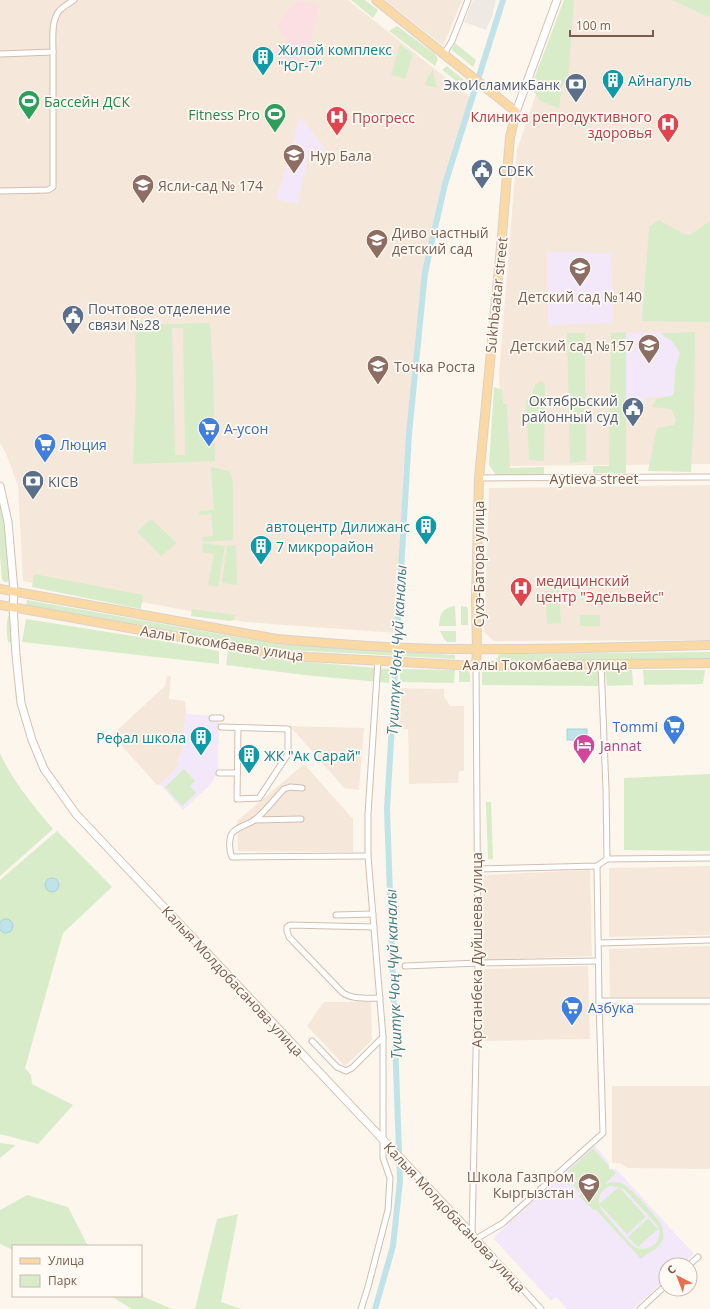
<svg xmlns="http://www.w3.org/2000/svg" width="710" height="1309" viewBox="0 0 710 1309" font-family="'Open Sans',sans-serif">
	<rect width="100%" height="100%" fill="#fdf6ec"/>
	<g fill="#f5e8da">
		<path d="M0,0H348L470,97L444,188L421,315L404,464L396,633L245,622L158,605L23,581L18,486L6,453L0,443Z"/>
		<path d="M385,0H462L443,46Z"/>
		<path d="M568,0H710V464L504,466L499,374L517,150Z"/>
		<path d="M710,485V640L494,641L484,632L489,488Z"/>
		<path d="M167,676H171L169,699L185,701L186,712L182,751L177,761L180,765L160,784L157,785L112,735L165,686Z"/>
		<path d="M400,688L444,689V696L450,706H464V771H459L458,783L409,784L408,729H398Z"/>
		<path d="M290,726L364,728L359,790L344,788Z"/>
		<path d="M304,764L353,819V852L238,851L237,821Z"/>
		<path d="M710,866V935L609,937V868Z"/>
		<path d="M590,870L592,956L482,960V875Z"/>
		<path d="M710,946V997H610L609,949Z"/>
		<path d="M588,966L590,1039L482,1041V969Z"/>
		<path d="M324,1002H371L372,1040L345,1066L307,1026Z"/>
		<path d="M612,1086H710V1169L628,1168L619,1163H612Z"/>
	</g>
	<path fill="#efe9e4" d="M473,0H496L492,16L486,30L464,22Z"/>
	<g fill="#f3e8fa">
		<path d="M299,119L303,120L327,151L309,150L298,204L276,199L292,147Z"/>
		<path d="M547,252L611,253L613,323L548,325Z"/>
		<path d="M681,332L680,396L648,397L646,398V404H617L618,333Z"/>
		<path d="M186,714L219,716L218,772L210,785L183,810L160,784L180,765L177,761L182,751Z"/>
		<path d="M594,1145L609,1162V1169H616L694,1254L682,1265H666V1279L633,1309H567L556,1297L551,1301L493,1238Z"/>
	</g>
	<path fill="#fbdfe3" d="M299,1L319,5L308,52L297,62L281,61L274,52L288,40L277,27L285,12Z"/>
	<g fill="#d8ecc9" fill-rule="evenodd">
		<path d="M351,0H365L378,10L373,18Z"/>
		<path d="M564,0H574L568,79L562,86L559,108L540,101L531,87Z"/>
		<path d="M672,0H710V16L709,17Z"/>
		<path d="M397,26L435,54L438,59L435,66L389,31Z"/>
		<path d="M455,43L476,60L473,67L452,50Z"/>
		<path d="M400,44L413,54L405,79L391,75Z"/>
		<path d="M447,66L469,84L468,90L442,70Z"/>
		<path d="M433,70L437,88L425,85L428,76Z"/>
		<path d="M659,220L682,233L690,235L710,221V322L642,321L649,227Z"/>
		<path d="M210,323L213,370L215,461L133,464L136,390L135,325ZM172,328H183L185,455H175Z"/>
		<path d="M626,332V473H593V466H609L611,333Z"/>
		<path d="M695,332L694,417L691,472L648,471L657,428L674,425L676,420L671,409L652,407L656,399L674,395L675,370L680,353L671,340L665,337L661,333Z"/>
		<path d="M567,333H585L586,461L570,463Z"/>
		<path d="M542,381L545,385L544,461L529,460L526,400L531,398L535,384Z"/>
		<path d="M494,387L502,390L503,403L507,404L510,468L544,467V475H496L489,465Z"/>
		<path d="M211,467L229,471L233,482V540L203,542L202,537L213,536L211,514L198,515L200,511L214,510Z"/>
		<path d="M0,503L4,526L9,580L7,582H4L2,579L0,555Z"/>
		<path d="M151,519L177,543L161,556L137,532Z"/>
		<path d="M203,543L225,546L218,587L208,585L214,554L202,552Z"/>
		<path d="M227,545L236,546L237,585L222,583Z"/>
		<path d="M34,574L143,595L141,609L32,587Z"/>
		<path d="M559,590L561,623L547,624L545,591Z"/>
		<path d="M27,600L276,644L455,655V659L273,649L26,605Z"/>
		<path d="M455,606L456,626H439C440,613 442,608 455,606Z"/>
		<path d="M461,606L467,607L468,609V625H461Z"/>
		<path d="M192,609L235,615L234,620L230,621L191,616Z"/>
		<path d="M9,615L12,616V643L8,642C7,635 5,622 9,615Z"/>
		<rect x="580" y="615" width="20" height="11"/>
		<path d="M26,619L158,640L219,651V664L22,642Z"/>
		<path d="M440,631H456V642H447L444,639Z"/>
		<path d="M228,651L271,659L390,669L389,683L304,675L226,665Z"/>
		<path d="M710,652V659L498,662L496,659L500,654H509Z"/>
		<path d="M400,669L455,670L454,683L400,682Z"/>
		<path d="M605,669L632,670L633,685L607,686Z"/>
		<path d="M643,670H705L703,684L644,685Z"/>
		<path d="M459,671H467L470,673V682H459Z"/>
		<path d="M598,671V686L482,685V672Z"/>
		<path d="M0,753C13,782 33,805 53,829L0,876Z"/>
		<path d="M184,769L195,781L190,786L196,793L182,806L165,787Z"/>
		<path d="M710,774V851L624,850V778Z"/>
		<path d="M486,802H491L493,859H488Z"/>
		<path d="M57,831L112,887L63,933L25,1068L31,1075L32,1084L73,1105L38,1144L0,1134V880Z"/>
		<path d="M0,1143L16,1145L0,1158Z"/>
		<path d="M593,1148L609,1166V1169H612L616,1173L605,1184C611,1182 617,1181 623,1184C629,1186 657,1217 661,1224C663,1228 664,1234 663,1239C660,1249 648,1252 641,1259L598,1212L594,1209L593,1210L579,1196L581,1194L573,1185L577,1181L568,1171ZM610,1186L619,1187L599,1204C598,1196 602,1189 610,1186ZM619,1187L625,1190L657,1225C660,1230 660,1236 657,1242C652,1248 644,1250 637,1248C630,1245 608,1217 601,1209L599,1204L627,1234L646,1217Z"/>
		<path d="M27,1195L68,1207L88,1246H13V1250L0,1244V1210Z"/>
		<path d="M238,1214L221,1302L241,1309H195L217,1219Z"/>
		<path d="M648,1218L658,1229L638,1247L628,1237Z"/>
		<path d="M141,1292L144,1297L172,1309H132L111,1296H141Z"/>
	</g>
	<g fill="#bfe3e8" stroke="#a5d3da">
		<rect x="567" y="729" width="20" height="11"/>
		<circle cx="52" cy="885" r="7"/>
		<circle cx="6" cy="926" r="7"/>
	</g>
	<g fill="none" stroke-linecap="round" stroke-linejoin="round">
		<path stroke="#bfe3e8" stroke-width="6" d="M375,1309L393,1246L400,1181L387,809L409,434L425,272L445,184L503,0"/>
		<g stroke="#d1beb0" stroke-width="7">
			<g id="street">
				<path d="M0,54L53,52C53,40 51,21 59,11C63,7 69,3 74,0"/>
				<path d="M444,54L452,41L468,0"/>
				<path d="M0,191L48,190L53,187V52"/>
				<path d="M479,478L710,477"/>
				<path d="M601,664L606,789L607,859"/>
				<path d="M476,666L478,963L472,1234L541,1309"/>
				<path d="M212,718H221"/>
				<path d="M221,727L288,729V754L259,798L237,799L238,728"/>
				<path d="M219,773H237"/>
				<path d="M302,788L290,787L284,789C274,799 264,814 253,821C247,825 234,828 231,835C229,841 229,851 232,857L368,856"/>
				<path d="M254,820L301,819"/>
				<path d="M477,869L597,866L607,859L710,858"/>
				<path d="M336,915L373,914"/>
				<path d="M374,927L290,925L287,927V931L289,937L343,993C354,1000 368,998 380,998"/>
				<path d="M599,943L710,940"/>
				<path d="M405,966L478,963L598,961"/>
				<path d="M599,1001H710"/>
				<path d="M312,1041L337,1067L346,1071L352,1068L383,1037"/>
				<path d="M476,1239L503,1223L603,1133L599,1001L597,866"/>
				<path d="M689,1265L698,1257"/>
				<path d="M361,1309L368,1287L388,1210L390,1178L383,1158V1037L368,856V814L378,660"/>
				<path d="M640,1309L666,1285"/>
			</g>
		</g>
		<g stroke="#d6c0b0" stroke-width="9">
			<g id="secondary">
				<path d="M516,112L557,0"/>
				<path d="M0,486L8,522L14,591L13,607L16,655L21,703L32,740L44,769L76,814L472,1234"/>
			</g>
		</g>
		<g stroke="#dad1cd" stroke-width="10">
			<g id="primary">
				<path d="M376,0L516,112L510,137L502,236L479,478L476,600L477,649L476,666"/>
				<path d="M0,589L277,639C337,644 398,649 458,649C542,650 626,647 710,645"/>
				<path d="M0,605L275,654L308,657L476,666L710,663"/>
			</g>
		</g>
		<use href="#street" stroke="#fff" stroke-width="5"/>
		<use href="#secondary" stroke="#fff" stroke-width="7"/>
		<use href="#primary" stroke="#fbd9a5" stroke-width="8"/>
	</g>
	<defs>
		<g id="building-pin" transform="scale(1.15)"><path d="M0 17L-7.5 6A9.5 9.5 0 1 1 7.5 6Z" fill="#0f9aa8" stroke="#fffaf3"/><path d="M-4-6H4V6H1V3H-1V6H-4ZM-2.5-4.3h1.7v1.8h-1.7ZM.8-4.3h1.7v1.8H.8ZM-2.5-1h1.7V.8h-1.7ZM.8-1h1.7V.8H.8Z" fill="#fff"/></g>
		<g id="bank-pin" transform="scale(1.15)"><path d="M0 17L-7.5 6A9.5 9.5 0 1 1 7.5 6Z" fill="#5c6f8a" stroke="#fffaf3"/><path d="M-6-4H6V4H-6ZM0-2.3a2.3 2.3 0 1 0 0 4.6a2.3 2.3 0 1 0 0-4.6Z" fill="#fff"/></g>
		<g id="stadium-pin" transform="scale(1.15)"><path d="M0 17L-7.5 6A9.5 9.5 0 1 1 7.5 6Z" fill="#2e9e5b" stroke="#fffaf3"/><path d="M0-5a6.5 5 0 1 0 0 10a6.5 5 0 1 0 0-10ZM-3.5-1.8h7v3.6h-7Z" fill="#fff"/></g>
		<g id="hospital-pin" transform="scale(1.15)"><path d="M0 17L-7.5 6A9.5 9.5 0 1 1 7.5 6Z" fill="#e0444e" stroke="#fffaf3"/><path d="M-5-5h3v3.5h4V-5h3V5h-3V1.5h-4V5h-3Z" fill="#fff"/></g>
		<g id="school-pin" transform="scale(1.15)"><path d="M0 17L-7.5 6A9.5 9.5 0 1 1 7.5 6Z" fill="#8d6e63" stroke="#fffaf3"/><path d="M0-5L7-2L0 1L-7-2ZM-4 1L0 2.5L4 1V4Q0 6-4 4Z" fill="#fff"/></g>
		<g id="civic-pin" transform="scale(1.15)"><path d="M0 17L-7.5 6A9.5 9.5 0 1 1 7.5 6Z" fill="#5c6f8a" stroke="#fffaf3"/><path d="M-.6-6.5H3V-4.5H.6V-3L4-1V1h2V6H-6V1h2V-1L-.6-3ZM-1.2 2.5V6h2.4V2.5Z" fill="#fff"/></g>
		<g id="supermarket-pin" transform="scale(1.15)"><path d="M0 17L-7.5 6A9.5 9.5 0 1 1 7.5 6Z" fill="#3f7fe0" stroke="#fffaf3"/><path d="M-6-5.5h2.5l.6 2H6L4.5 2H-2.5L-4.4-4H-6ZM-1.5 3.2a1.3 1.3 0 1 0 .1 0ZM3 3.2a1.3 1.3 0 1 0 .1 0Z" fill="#fff"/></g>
		<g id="hotel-pin" transform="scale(1.15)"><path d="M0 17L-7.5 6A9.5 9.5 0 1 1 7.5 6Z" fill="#d1479c" stroke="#fffaf3"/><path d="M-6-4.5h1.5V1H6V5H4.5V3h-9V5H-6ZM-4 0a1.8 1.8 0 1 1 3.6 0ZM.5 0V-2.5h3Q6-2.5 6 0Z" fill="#fff"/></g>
	</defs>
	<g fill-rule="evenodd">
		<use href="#building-pin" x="263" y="57"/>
		<use href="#building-pin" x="613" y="80"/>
		<use href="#bank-pin" x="576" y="84"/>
		<use href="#stadium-pin" x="29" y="101"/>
		<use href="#stadium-pin" x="275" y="114"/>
		<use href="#hospital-pin" x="337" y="117"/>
		<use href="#hospital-pin" x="668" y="124"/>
		<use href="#school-pin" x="294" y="155"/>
		<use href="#civic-pin" x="482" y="170"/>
		<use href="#school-pin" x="143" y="185"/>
		<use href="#school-pin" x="377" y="240"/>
		<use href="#school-pin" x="580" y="268"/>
		<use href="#civic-pin" x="73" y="316"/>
		<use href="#school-pin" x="649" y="345"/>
		<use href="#school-pin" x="378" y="366"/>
		<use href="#civic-pin" x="633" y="408"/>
		<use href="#supermarket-pin" x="209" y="428"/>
		<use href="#supermarket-pin" x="45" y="444"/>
		<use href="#bank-pin" x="33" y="481"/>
		<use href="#building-pin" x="426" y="526"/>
		<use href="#building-pin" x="261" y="546"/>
		<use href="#hospital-pin" x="521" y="588"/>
		<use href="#supermarket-pin" x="674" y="726"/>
		<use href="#building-pin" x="201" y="737"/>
		<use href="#hotel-pin" x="584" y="745"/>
		<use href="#building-pin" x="249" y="755"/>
		<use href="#supermarket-pin" x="572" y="1007"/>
		<use href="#school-pin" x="589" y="1184"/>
	</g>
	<g text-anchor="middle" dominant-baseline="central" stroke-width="3.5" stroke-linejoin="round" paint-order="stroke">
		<g font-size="14" fill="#0d838f" stroke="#fffaf3" text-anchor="start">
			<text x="278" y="49">Жилой комплекс<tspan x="278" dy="16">"Юг-7"</tspan></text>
			<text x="628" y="80">Айнагуль</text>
			<text x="410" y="526" text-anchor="end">автоцентр Дилижанс</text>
			<text x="276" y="546">7 микрорайон</text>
			<text x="186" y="737" text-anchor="end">Рефал школа</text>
			<text x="264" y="755">ЖК "Ак Сарай"</text>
		</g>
		<g font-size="14" fill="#4e5e75" stroke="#fffaf3" text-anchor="start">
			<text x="560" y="84" text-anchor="end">ЭкоИсламикБанк</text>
			<text x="498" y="170">CDEK</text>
			<text x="88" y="308">Почтовое отделение<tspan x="88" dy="16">связи №28</tspan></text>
			<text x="618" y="400" text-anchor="end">Октябрьский<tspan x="618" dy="16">районный суд</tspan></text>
			<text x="48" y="481">KICB</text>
		</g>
		<g font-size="14" fill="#27864d" stroke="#fffaf3" text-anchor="start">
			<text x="44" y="101">Бассейн ДСК</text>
			<text x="260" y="114" text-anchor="end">Fitness Pro</text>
		</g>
		<g font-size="14" fill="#be3a42" stroke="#fffaf3" text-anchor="start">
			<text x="652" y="116" text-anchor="end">Клиника репродуктивного<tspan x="652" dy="16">здоровья</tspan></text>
			<text x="352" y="117">Прогресс</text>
			<text x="536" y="580">медицинский<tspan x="536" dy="16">центр "Эдельвейс"</tspan></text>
		</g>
		<g font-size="14" fill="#785e54" stroke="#fffaf3" text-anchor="start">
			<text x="310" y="155">Нур Бала</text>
			<text x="158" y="185">Ясли-сад № 174</text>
			<text x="392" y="232">Диво частный<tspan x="392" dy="16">детский сад</tspan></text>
			<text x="580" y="296" text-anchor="middle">Детский сад №140</text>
			<text x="634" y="345" text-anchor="end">Детский сад №157</text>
			<text x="394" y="366">Точка Роста</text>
			<text x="574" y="1176" text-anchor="end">Школа Газпром<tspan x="574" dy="16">Кыргызстан</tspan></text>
		</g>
		<g font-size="14" fill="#7a5c4d" stroke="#fffaf3">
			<text transform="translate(496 295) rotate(-84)">Sukhbaatar street</text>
			<text x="594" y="478">Aytieva street</text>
			<text transform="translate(478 564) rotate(-90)">Сухэ-Батора улица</text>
			<text transform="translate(222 643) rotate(9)">Аалы Токомбаева улица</text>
			<text x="545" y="664">Аалы Токомбаева улица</text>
			<text transform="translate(476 950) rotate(-90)">Арстанбека Дуйшеева улица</text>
			<text transform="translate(233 981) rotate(47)">Калыя Молдобасанова улица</text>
			<text transform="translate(455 1217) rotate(47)">Калыя Молдобасанова улица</text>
		</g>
		<g font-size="14" fill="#366cbe" stroke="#fffaf3" text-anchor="start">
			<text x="224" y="428">А-усон</text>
			<text x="60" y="444">Люция</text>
			<text x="658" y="726" text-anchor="end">Tommi</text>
			<text x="588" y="1007">Азбука</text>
		</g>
		<g font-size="14" fill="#b23c85" stroke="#fffaf3" text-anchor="start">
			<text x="600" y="745">Jannat</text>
		</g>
		<g font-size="15" font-style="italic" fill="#437c86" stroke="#fffaf3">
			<text transform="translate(396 650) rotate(-87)">Түштүк Чоң Чүй каналы</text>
			<text transform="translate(393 974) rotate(-92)">Түштүк Чоң Чүй каналы</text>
		</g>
	</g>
	<rect x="12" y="1245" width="130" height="52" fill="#fffaf3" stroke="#cabbb1"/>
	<rect x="20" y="1258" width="20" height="6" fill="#fbd9a5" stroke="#cabbb1"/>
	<text x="48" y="1265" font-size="12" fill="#7a5c4d">Улица</text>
	<rect x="20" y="1275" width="20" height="12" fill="#d8ecc9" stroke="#cabbb1"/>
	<text x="48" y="1285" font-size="12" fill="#7a5c4d">Парк</text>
	<g transform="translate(678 1277) rotate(318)"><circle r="19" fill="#fffaf3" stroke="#cabbb1"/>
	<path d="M0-3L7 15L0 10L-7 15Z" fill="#e76f51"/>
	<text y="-6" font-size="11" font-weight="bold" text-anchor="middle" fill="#7a5c4d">С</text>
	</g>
	<path d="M570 30v6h83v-6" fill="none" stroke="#7a5c4d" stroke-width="2"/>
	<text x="576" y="30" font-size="12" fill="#7a5c4d" stroke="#fffaf3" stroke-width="3" paint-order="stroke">100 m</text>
</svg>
